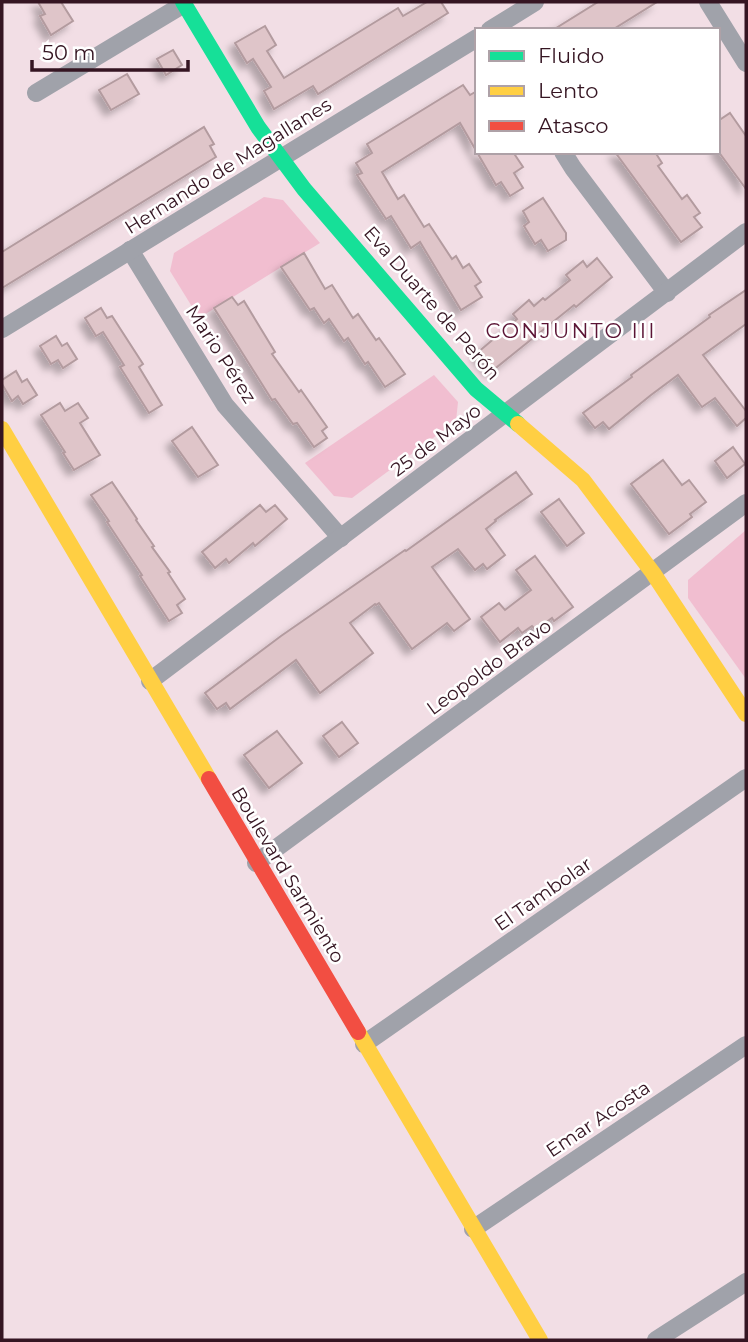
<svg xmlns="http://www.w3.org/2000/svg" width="748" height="1342" viewBox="0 0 748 1342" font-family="Montserrat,sans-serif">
	<defs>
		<filter id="shadow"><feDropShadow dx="-6" dy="6" stdDeviation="3.5" flood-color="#0004"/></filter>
	</defs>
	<rect width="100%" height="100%" fill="#f2dee5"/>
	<g fill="#f1bed0">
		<path d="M264,197L283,200L320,243L199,318L170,271L174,253Z"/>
		<path d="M434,375L458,402L456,421L352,498L334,496L305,463Z"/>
		<path d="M746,530V679L688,598V580Z"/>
	</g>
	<g fill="#dfc5c9" stroke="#b39b9f" stroke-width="2" filter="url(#shadow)">
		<path d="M38,2H61L73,21L51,35L40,16L45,14Z"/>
		<path d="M427,2H441L448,13L318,94L313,86L274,109L264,91L271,87L253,59L247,63L235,43L265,26L276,45L267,51L284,78L398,8L403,16Z"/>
		<path d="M598,2H657L612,30H553Z"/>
		<path d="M173,50L182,65L166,75L157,59Z"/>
		<path d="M127,74L139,94L111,110L99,90Z"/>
		<path d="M463,85L470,95L477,91V152H513L523,167L514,173L523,188L510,196L501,182L496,185L460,123L382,172L398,199L404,195L424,227L429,224L452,259L456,256L463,268L469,264L481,282L475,286L482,297L461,310L420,242L411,248L391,216L386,219L357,175L362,173L356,163L372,153L367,144Z"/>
		<path d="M730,113L746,136V189L718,151V121Z"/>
		<path d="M204,127L214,144L210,146L216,157L2,288V252Z"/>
		<path d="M615,152H655L662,163L658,166L682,199L687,195L700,213L694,217L702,227L681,242Z"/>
		<path d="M543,198L566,233V240L548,251L541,240L535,244L524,226L529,222L523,211Z"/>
		<path d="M304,253L325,289L332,285L353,318L358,314L376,340L379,338L405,374L385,387L368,362L365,364L348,338L344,341L329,319L324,323L314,308L310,310L281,267Z"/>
		<path d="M597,258L612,277L576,307L574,305L492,371L477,353L517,319L513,314L529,300L534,306L543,298L545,300L570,280L566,275L583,261L587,267Z"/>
		<path d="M746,290V324L703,355L746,411V418L737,426L715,398L702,407L678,375L651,395L609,429L603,422L595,428L583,413L632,377L631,375L710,317L709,315Z"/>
		<path d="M232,297L238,305L244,301L275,352L272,354L299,392L301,390L327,427L322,431L327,438L314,447L297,423L293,424L275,399L272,400L214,308Z"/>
		<path d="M101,308L107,318L112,316L143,364L139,367L162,405L149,413L120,367L124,365L103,332L96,336L85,318Z"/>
		<path d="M56,336L62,346L67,343L77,359L63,368L58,360L51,364L40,346Z"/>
		<path d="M16,371L22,382L27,379L37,395L23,404L18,396L12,401L2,384V380Z"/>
		<path d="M60,403L65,411L78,403L88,418L80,423L100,455L74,470L63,453L65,452L41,415Z"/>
		<path d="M192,427L218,465L198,477L172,441Z"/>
		<path d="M733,447L745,464L727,478L715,461Z"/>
		<path d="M663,460L682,485L689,480L706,502L690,514L692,517L669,534L631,484Z"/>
		<path d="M516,472L532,494L495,520L496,521L486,529L505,555L487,569L483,564L475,570L458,549L432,567L470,619L454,631L447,623L412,649L379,603L376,605L375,604L350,623L373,653L320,693L296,660L230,709L226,703L217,709L205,693L281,636L405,550L406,551Z"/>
		<path d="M112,482L137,519L136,520L154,546L152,547L170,572L168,573L185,599L177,605L182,613L169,621L140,576L142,575L107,522L109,521L91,495Z"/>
		<path d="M559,499L584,533L567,546L541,512Z"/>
		<path d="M260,505L266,512L275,505L287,519L255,546L253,543L229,563L226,559L215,568L202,552Z"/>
		<path d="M535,556L573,607L554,621L552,618L536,630L532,626L522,633L518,628L500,642L481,617L499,603L505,610L531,590L516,570Z"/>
		<path d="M342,722L358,743L339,757L323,736Z"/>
		<path d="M277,731L302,763L269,788L244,755Z"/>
	</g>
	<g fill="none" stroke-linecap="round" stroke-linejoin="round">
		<g stroke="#a0a2aa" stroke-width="18">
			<path d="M708,2L746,63"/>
			<path d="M490,30L535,2"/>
			<path d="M36,93L184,4"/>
			<path d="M563,152L573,168L667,293"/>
			<path d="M130,250L225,405L341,538"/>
			<path d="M2,329L477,38"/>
			<path d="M150,681L746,232"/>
			<path d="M256,863L746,503"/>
			<path d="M364,1044L746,778"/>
			<path d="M473,1229L746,1045"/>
			<path d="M656,1340L746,1282"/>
		</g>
		<path stroke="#16e098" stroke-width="16" d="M183,2L258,127L304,189L476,389L518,424"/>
		<g stroke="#ffcf43" stroke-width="16">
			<path d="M518,424L583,480L653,573L746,714"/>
			<path d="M2,429L209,779"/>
			<path d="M358,1032L540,1340"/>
		</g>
		<path stroke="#f24e42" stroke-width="16" d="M209,779L358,1032"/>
	</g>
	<g text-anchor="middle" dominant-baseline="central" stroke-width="5" stroke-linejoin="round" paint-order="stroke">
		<g font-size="19" fill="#351522" stroke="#fff">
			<text transform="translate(228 166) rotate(-32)">Hernando de Magallanes</text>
			<text transform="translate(432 303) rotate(49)">Eva Duarte de Perón</text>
			<text transform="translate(221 354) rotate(57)">Mario Pérez</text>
			<text transform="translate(436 440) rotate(-37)">25 de Mayo</text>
			<text transform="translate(489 667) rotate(-36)">Leopoldo Bravo</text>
			<text transform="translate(288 875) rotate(59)">Boulevard Sarmiento</text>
			<text transform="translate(543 894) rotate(-35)">El Tambolar</text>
			<text transform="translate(598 1119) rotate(-34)">Emar Acosta</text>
		</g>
		<g font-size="21" letter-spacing="2" fill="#5b1435" stroke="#fff">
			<text x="571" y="330">CONJUNTO III</text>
		</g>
	</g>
	<rect width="748" height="1342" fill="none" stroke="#351522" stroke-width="7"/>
	<rect x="475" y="28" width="245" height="126" fill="#ffffff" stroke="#aea1a7" stroke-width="2"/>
	<rect x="489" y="51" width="35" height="10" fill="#16e098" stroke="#aea1a7" stroke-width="2"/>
	<text x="538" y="63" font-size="21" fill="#351522">Fluido</text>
	<rect x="489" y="86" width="35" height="10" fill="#ffcf43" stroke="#aea1a7" stroke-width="2"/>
	<text x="538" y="98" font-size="21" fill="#351522">Lento</text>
	<rect x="489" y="121" width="35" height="10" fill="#f24e42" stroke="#aea1a7" stroke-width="2"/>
	<text x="538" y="133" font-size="21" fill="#351522">Atasco</text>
	<path d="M32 60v10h156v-10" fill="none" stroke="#351522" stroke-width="3.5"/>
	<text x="42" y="60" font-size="21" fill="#351522" stroke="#ffffff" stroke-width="5" paint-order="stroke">50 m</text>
</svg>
